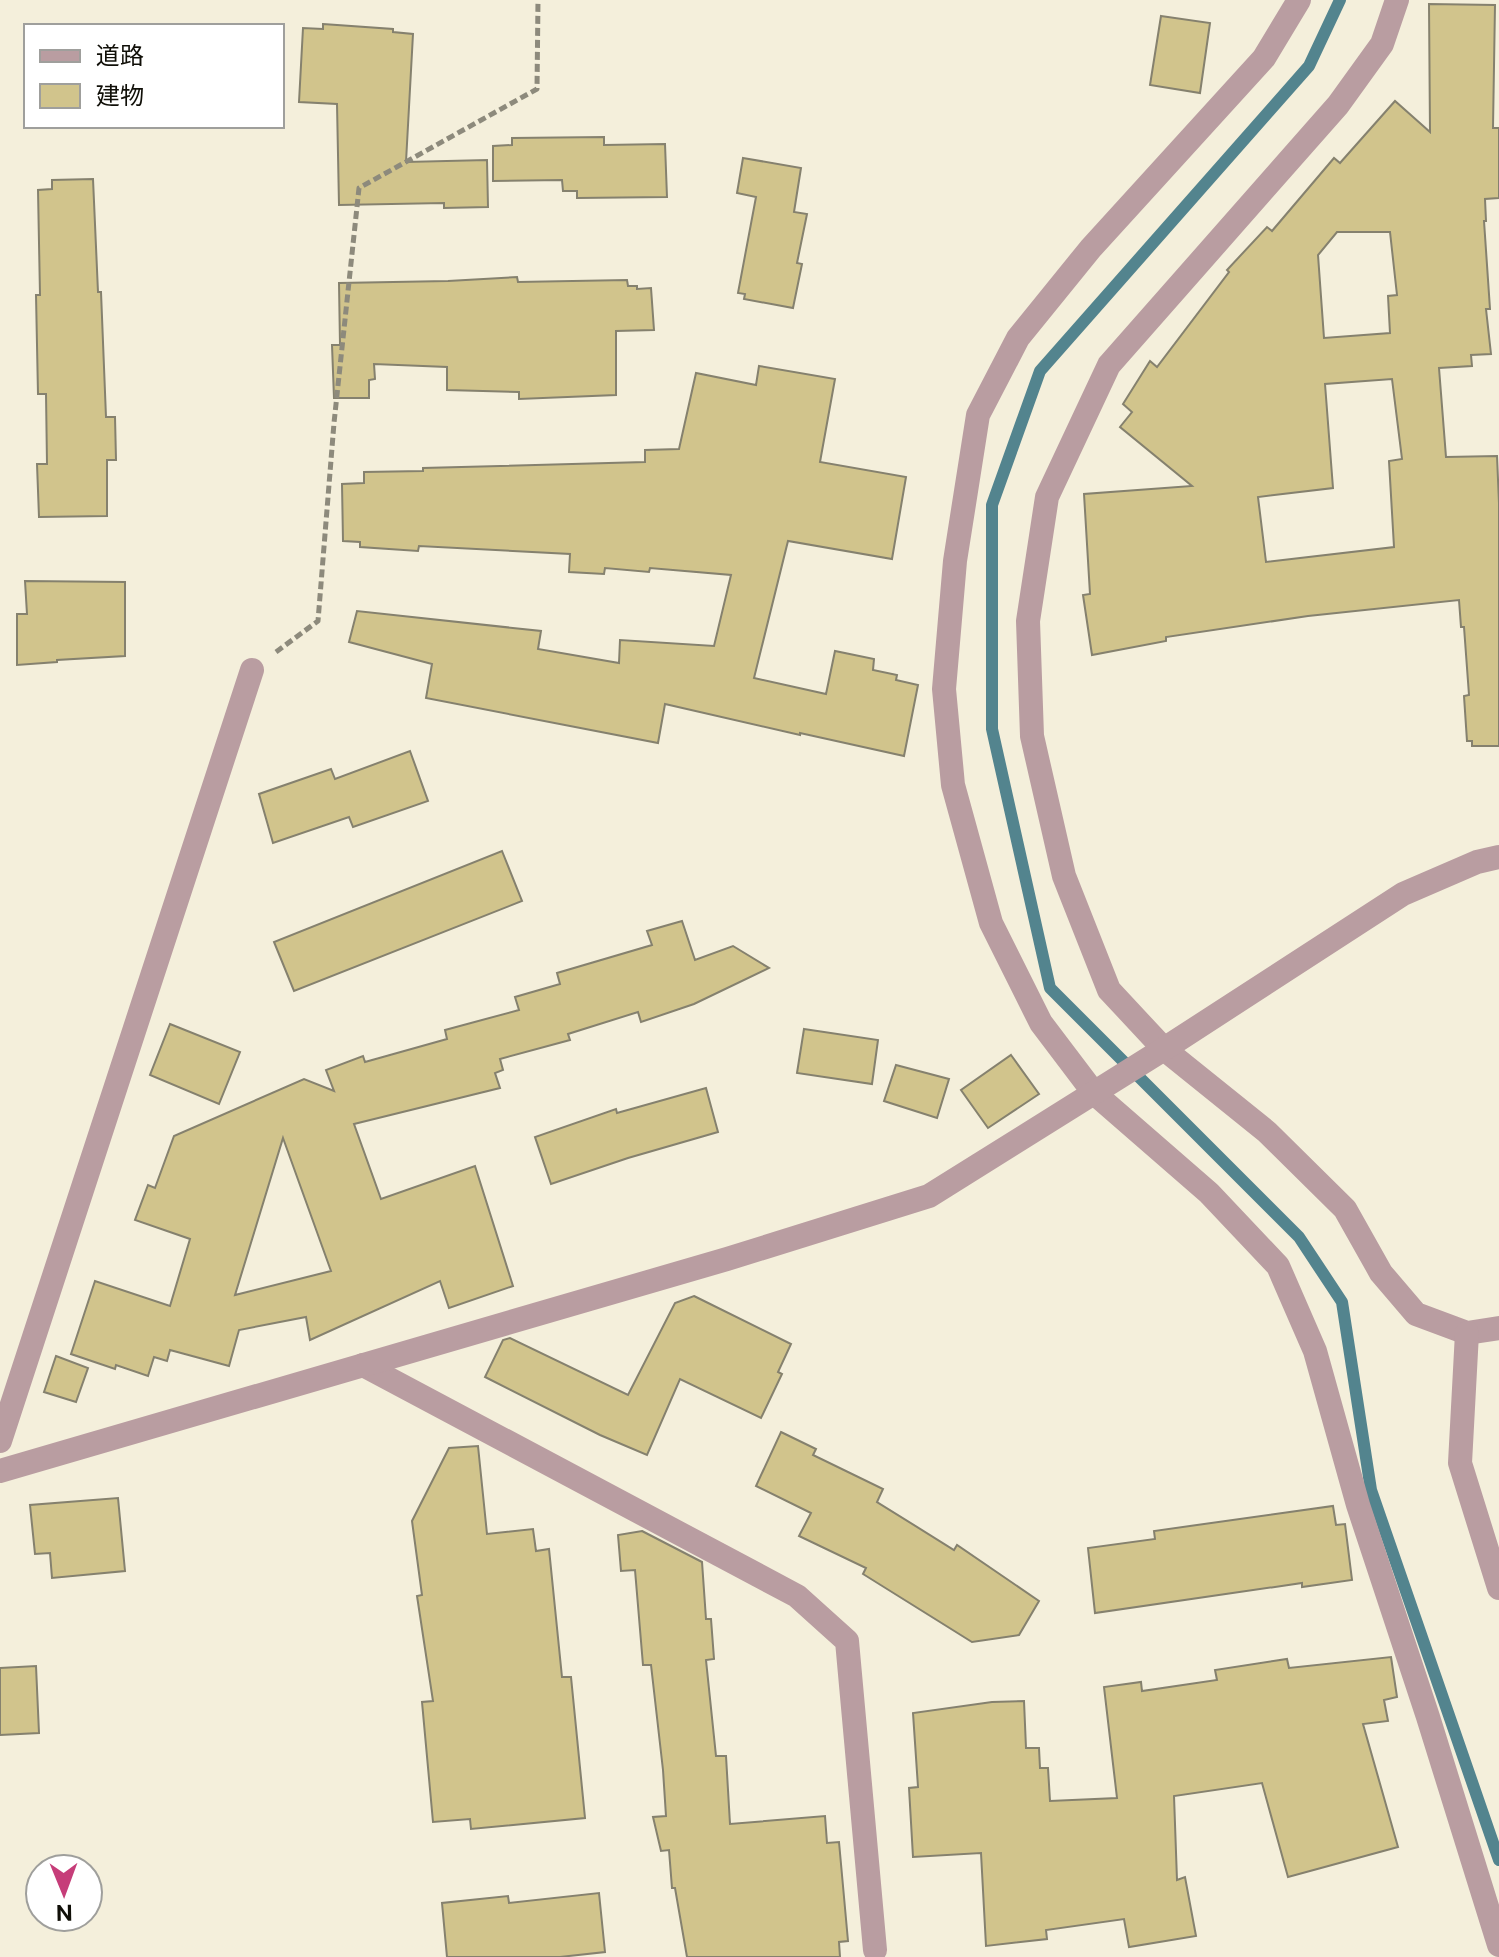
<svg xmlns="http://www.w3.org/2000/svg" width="1499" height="1957" viewBox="0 0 1499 1957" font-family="'Public Sans','Noto Sans JP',sans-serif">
	<rect width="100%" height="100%" fill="#f4efdb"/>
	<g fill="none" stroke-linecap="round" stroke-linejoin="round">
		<path stroke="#53848e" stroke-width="12" d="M1340,0L1309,66L1040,371L992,505V729L1050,988L1299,1237L1342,1302L1371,1490L1499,1860"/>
	</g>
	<g fill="#d1c48c" stroke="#85816e" stroke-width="2" fill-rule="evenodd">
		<path d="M1429,4L1495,5L1493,128H1499V198L1485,199L1486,221H1484L1490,309H1486L1491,354L1471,355L1472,366L1439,368L1446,457L1497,456L1499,503V746H1472V741H1467L1464,696L1469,695L1464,627H1461L1459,600L1308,616L1166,637V641L1092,655L1083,595L1090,594L1084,494L1192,486L1120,427L1132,412L1123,404L1150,361L1157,367L1229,272L1227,270L1267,227L1272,231L1334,158L1340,163L1395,101L1430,132ZM1337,232H1390L1397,295L1388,296L1390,333L1324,338L1318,255ZM1392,379L1402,459L1389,461L1394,547L1266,562L1258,497L1333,488L1325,384Z"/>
		<path d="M1161,16L1210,23L1200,93L1150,85Z"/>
		<path d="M323,24L393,29V32L413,34L406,162L487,160L488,207L444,208V203L339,205L337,104L299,102L303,28L323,29Z"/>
		<path d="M604,137V145L665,144L667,197L577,198V191H563L562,180L493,181V146L512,145V138Z"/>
		<path d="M743,158L801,168L794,212L807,214L797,263L802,264L793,308L744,299L745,294L738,293L756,197L737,193Z"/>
		<path d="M93,179L98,292H101L106,417H115L116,460H107V516L39,517L37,464H47L46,394H38L36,295H40L38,190L52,189V180Z"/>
		<path d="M517,277L518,282L627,280L628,286H637V289L651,288L654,330L616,331V395L519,399V392L447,390V367L374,364L375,379L369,380V398H334L332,345H340L339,283L448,281Z"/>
		<path d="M759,366L835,379L820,462L906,477L892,559L788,541L754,678L826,694L835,651L874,659L873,670L897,675L896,680L918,685L904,756L800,733V735L665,704L658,743L426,698L432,664L349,642L357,611L541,631L538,649L619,663L620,640L714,646L731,575L650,568L649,572L605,568L604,574L569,572L570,554L419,546L418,551L360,547V542L343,541L342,484L364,483V472L423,471V468L645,462V450L679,449L696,373L756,385Z"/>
		<path d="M25,581L125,582V656L57,660V662L17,665V614H27Z"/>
		<path d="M410,751L428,801L353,827L349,817L273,843L259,794L331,769L335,779Z"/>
		<path d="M502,851L522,901L294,991L274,942Z"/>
		<path d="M682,921L695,960L733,946L769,968L694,1004L641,1022L638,1012L568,1034L570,1040L500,1059L503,1070L495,1073L500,1088L354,1124L381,1199L475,1166L513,1286L449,1308L440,1281L310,1340L306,1317L239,1330L229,1366L170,1350L167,1361L154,1357L148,1376L116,1365L115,1369L71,1354L95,1281L170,1306L190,1239L135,1220L148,1185L155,1188L174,1136L304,1079L334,1091L326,1070L363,1056L365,1062L447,1039L445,1030L519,1010L515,997L560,984L557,973L652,945L647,931ZM283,1138L331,1271L235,1295Z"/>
		<path d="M170,1024L240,1052L219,1104L150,1075Z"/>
		<path d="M804,1029L878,1040L872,1084L797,1073Z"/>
		<path d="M1011,1055L1039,1094L988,1128L961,1090Z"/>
		<path d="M896,1065L949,1079L937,1118L884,1101Z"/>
		<path d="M706,1088L718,1132L628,1158L551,1184L535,1137L616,1109L617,1113Z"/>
		<path d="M694,1296L791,1344L778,1372L782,1374L761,1418L680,1379L647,1455L600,1435L485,1377L503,1340L510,1338L628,1395L675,1303Z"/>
		<path d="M56,1356L88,1368L76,1402L44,1392Z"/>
		<path d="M781,1432L816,1449L813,1455L883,1489L877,1502L954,1550L957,1545L1039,1601L1019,1635L972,1642L863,1574L866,1568L799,1536L811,1513L756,1486Z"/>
		<path d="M478,1446L487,1534L533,1529L536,1551L549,1549L562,1677H571L585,1818L471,1829L470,1819L433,1822L422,1702L433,1701L417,1596L422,1595L412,1521L449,1448Z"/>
		<path d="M118,1498L125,1571L52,1578L50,1553L35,1554L30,1505Z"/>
		<path d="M1333,1506L1336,1525L1345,1524L1352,1580L1302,1587V1583L1095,1613L1088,1548L1155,1539L1154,1531Z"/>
		<path d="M642,1531L702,1562L706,1619H711L714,1659L706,1660L716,1756H726L730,1824L825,1816L827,1843L839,1842L848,1941L839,1942L840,1957H687L675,1888H672L669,1850L661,1851L653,1817L666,1816L663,1770L651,1665H643L635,1570L621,1571L618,1535Z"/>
		<path d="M1391,1657L1397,1697L1384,1700L1388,1721L1363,1724L1398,1847L1288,1877L1262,1783L1174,1796L1177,1880L1185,1877L1196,1936L1129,1947L1124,1919L1046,1930L1047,1939L986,1946L981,1853L913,1857L909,1788L918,1787L913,1713L992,1702L1024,1701L1026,1748H1039L1040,1768H1048L1050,1801L1117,1798L1104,1687L1141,1682L1142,1691L1217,1680L1215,1670L1287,1659L1289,1668Z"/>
		<path d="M36,1666L39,1733L0,1735V1668Z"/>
		<path d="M599,1893L605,1952L560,1957H447L442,1903L508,1896L509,1903Z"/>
	</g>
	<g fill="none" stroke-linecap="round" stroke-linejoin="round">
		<path stroke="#8d8a7c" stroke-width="5" stroke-dasharray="8 4" stroke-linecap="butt" d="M276,652L318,621L334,423L359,188L537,89L538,0"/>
		<g stroke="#b99da1" stroke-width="24">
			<path d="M1299,0L1264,58L1091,248L1018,338L978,415L955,561L944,689L953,785L991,923L1041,1023L1094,1093L1209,1193L1278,1266L1315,1351L1358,1505L1428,1717L1499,1945"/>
			<path d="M1397,0L1382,44L1338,105L1109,365L1047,497L1028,621L1032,736L1064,876L1109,990L1164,1049L1267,1132L1345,1209L1381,1273L1416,1314L1467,1333L1499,1328"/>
			<path d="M1467,1333L1460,1463L1499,1588"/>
			<path d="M363,1365L797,1596L847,1641L875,1950"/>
			<path d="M0,1441L252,670"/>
			<path d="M0,1471L727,1259L929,1196L1164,1049L1403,894L1477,862L1499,857"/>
		</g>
	</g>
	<rect x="24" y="24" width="260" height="104" fill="#ffffff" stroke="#9f9f9c" stroke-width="2"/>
	<rect x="40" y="50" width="40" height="12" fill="#b99da1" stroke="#9f9f9c" stroke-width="2"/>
	<text x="96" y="64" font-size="24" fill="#100f08">道路</text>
	<rect x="40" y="84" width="40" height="24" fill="#d1c48c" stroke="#9f9f9c" stroke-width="2"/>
	<text x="96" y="104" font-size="24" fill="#100f08">建物</text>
	<g transform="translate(64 1893) rotate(179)"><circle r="38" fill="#ffffff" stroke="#9f9f9c" stroke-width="2"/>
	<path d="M0-6L14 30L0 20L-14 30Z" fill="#c63d79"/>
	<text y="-12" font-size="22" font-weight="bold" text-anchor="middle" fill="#100f08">N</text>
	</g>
</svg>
